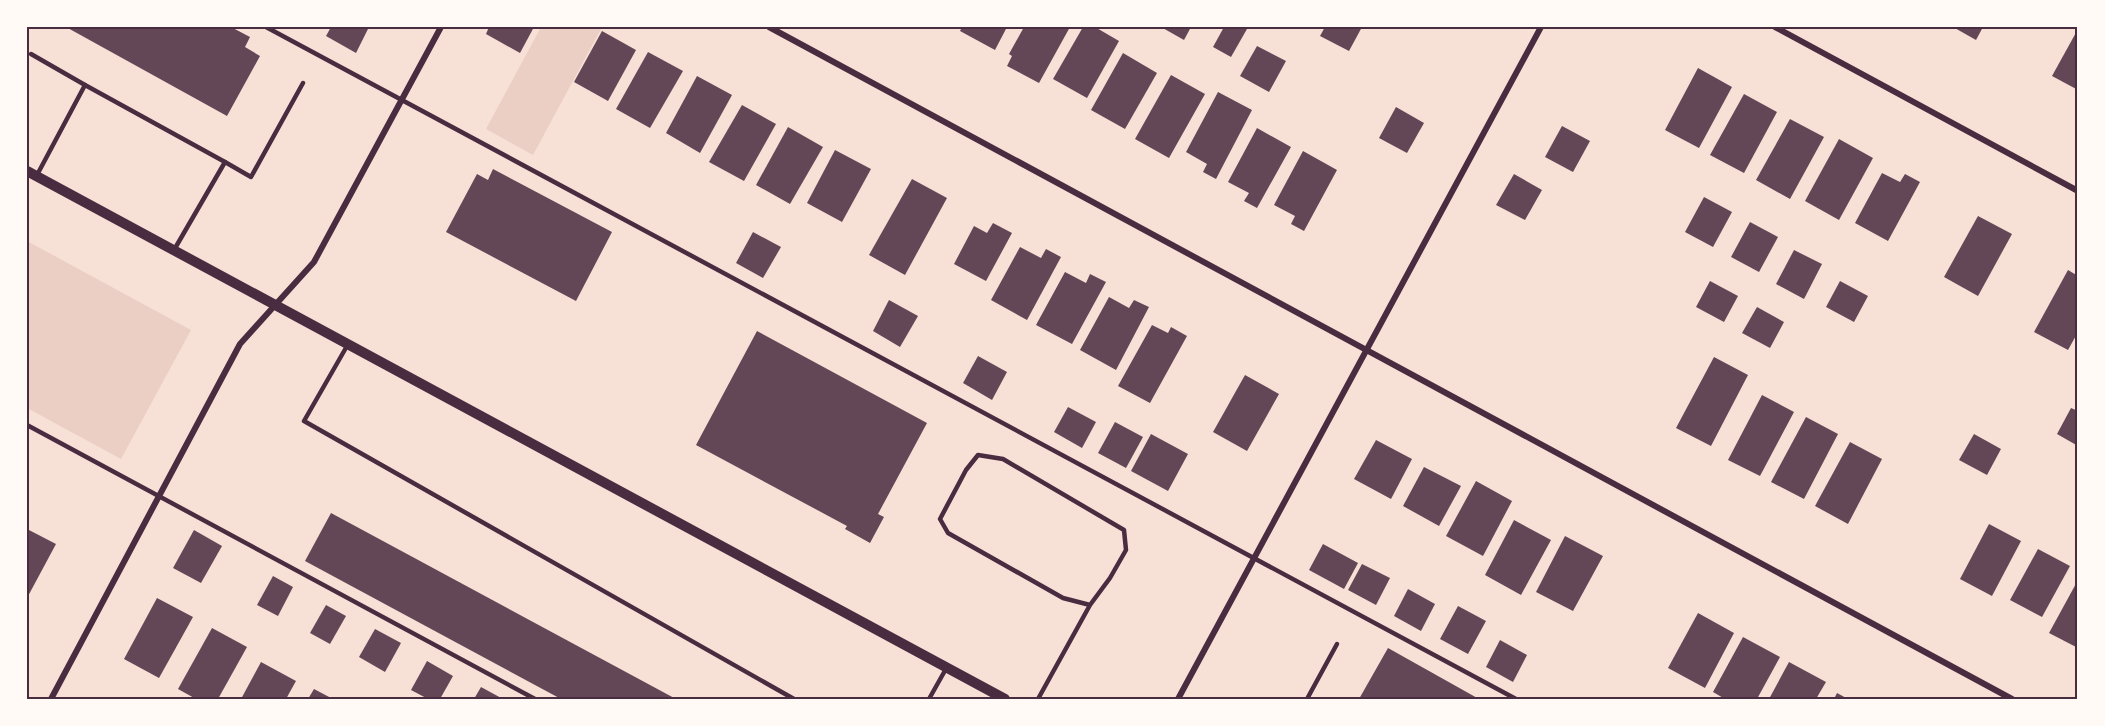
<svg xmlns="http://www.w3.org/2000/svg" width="2105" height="726" viewBox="0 0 2105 726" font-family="'Sofia Sans Condensed',sans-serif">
	<rect width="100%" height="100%" fill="#f7e1d7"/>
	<g fill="#ebcfc5">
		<path d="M541,27H602L533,155L486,129Z"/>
		<path d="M27,241L191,330L121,459L27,408Z"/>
	</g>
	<g fill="#644757">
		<path d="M66,27H231L250,37L245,47L260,56L227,116Z"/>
		<path d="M331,27H369L356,53L326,36Z"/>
		<path d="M489,27H534L520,53L486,34Z"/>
		<path d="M962,27H1007L995,50L960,31Z"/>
		<path d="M1024,27H1070L1039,83L1007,66L1012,56L1009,54Z"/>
		<path d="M1083,27H1095L1119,41L1087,98L1053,79Z"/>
		<path d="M1161,27H1191L1184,40Z"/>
		<path d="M1224,27H1243L1247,29L1231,57L1213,47Z"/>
		<path d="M1325,27H1362L1349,51L1320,36Z"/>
		<path d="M1953,27H1983L1976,40Z"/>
		<path d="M2078,29V90L2052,76Z"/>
		<path d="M602,31L636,50L608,101L574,82Z"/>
		<path d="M1257,46L1286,61L1269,92L1240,76Z"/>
		<path d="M648,52L683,71L650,128L616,109Z"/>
		<path d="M1123,53L1157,73L1125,129L1091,110Z"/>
		<path d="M1698,68L1732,87L1699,148L1665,130Z"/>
		<path d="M1171,75L1205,94L1169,158L1135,139Z"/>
		<path d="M697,76L732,95L700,153L666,133Z"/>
		<path d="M1218,92L1252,110L1216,179L1203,172L1207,164L1186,152Z"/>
		<path d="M1744,94L1777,112L1744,173L1710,155Z"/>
		<path d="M742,105L776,124L744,181L709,162Z"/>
		<path d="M1396,107L1424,123L1407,153L1379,138Z"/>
		<path d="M1790,119L1824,137L1790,199L1756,180Z"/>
		<path d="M1562,126L1590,141L1573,172L1545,157Z"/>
		<path d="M788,127L823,147L790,204L756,185Z"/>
		<path d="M1257,128L1291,147L1257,208L1244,201L1249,193L1228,182Z"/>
		<path d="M1839,139L1873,158L1839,220L1805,201Z"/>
		<path d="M835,150L871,169L842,222L807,203Z"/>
		<path d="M1303,151L1337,170L1304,231L1291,224L1295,216L1274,205Z"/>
		<path d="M493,169L612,232L576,301L446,232L477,174L488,180Z"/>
		<path d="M1882,173L1900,182L1905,174L1920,182L1888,241L1855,223Z"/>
		<path d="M1514,174L1542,190L1525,220L1496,205Z"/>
		<path d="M912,179L947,198L905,275L869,255Z"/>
		<path d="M1704,197L1732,212L1713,247L1685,232Z"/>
		<path d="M1978,216L2012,234L1978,296L1944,277Z"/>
		<path d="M1750,222L1778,237L1759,272L1731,257Z"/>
		<path d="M993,223L1012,233L986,281L954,264L974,226L987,233Z"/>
		<path d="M753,232L781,247L763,278L736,263Z"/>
		<path d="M1020,247L1041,258L1046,249L1061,257L1027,320L991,300Z"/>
		<path d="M1794,250L1822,264L1804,299L1776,284Z"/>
		<path d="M2068,270L2078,276V332L2068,350L2034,332Z"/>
		<path d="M1065,272L1086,283L1090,274L1106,282L1072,344L1036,325Z"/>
		<path d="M1710,281L1738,296L1724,322L1696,307Z"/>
		<path d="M1840,281L1868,296L1854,322L1826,307Z"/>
		<path d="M1109,297L1129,308L1134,300L1149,307L1116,370L1080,350Z"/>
		<path d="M889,300L918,316L900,347L873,331Z"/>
		<path d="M1757,307L1784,322L1770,348L1742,333Z"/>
		<path d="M1152,325L1168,333L1171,327L1187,336L1150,403L1118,386Z"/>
		<path d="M757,331L927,423L878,514L884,517L870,543L845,529L847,526L696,445Z"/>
		<path d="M978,356L1007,372L992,400L963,383Z"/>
		<path d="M1714,357L1748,375L1711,446L1676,428Z"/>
		<path d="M1245,375L1279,394L1247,451L1213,432Z"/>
		<path d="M1762,395L1794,412L1760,476L1728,460Z"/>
		<path d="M1068,407L1096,422L1082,448L1054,432Z"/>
		<path d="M2071,408L2078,411V446L2057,434Z"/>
		<path d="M1806,417L1838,434L1804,499L1771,482Z"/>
		<path d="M1115,422L1143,437L1126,468L1098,453Z"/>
		<path d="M1151,434L1188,454L1168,491L1131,471Z"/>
		<path d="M1974,434L2001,449L1987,475L1959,460Z"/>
		<path d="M1376,440L1412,459L1391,499L1354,479Z"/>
		<path d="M1850,442L1882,459L1848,524L1815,506Z"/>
		<path d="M1424,467L1461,486L1439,526L1403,506Z"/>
		<path d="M1476,481L1512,501L1483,556L1446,536Z"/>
		<path d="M331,513L676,699H561L305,561Z"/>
		<path d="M1514,520L1551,540L1521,595L1485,575Z"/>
		<path d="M1989,524L2021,541L1992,596L1960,579Z"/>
		<path d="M27,529L56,544L27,598Z"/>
		<path d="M194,530L222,546L201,583L173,568Z"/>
		<path d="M1565,536L1603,556L1573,611L1536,592Z"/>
		<path d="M1323,544L1358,563L1344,589L1309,570Z"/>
		<path d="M2038,549L2070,566L2042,617L2010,600Z"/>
		<path d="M1362,564L1390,578L1376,605L1348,590Z"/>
		<path d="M273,576L293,587L278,616L257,605Z"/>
		<path d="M2078,580V648L2049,633Z"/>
		<path d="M1408,589L1435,604L1421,631L1394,616Z"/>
		<path d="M157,598L193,617L159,678L124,659Z"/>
		<path d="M326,605L346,616L330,644L310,633Z"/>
		<path d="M1458,606L1486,621L1468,654L1440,639Z"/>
		<path d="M1698,613L1734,633L1705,688L1668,668Z"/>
		<path d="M212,628L247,647L218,699H196L178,689Z"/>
		<path d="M375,629L401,643L385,672L359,657Z"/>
		<path d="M1743,637L1780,657L1757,699H1725L1713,692Z"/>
		<path d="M1500,640L1527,655L1513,682L1486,667Z"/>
		<path d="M1388,648L1479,699H1359Z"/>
		<path d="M427,661L453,676L440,699H428L411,690Z"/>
		<path d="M261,662L296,681L286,699H241Z"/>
		<path d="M1789,662L1826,682L1816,699H1769Z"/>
		<path d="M481,687L503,699H474Z"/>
		<path d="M314,689L333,699H308Z"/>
		<path d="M1837,693L1848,699H1834Z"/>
	</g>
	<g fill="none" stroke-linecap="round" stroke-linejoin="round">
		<g stroke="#4a2c40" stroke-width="4.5">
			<path d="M266,27L1516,699"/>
			<path d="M31,54L85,85"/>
			<path d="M225,162L251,177L303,83"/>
			<path d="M37,175L85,85L225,162L174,250"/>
			<path d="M347,346L304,421L794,699"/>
			<path d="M27,425L535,699"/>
			<path d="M929,699L947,667"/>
			<path d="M1038,699L1090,605L1110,578L1126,550L1124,530L1003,459L978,455L966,470L940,519L948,533L1063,598L1090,605"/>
			<path d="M1307,699L1337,644"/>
		</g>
		<g stroke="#4a2c40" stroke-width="6">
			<path d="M769,27L2012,699"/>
			<path d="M1775,27L2078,191"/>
			<path d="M51,699L240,344L314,262L441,27"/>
			<path d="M1178,699L1541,27"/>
		</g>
		<path stroke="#4a2c40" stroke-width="10" d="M27,171L1005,699"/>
	</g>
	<rect width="2105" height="726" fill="none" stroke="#fffaf5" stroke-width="57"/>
	<rect x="28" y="28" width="2048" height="670" fill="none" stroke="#4a2c40" stroke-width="2"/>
</svg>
